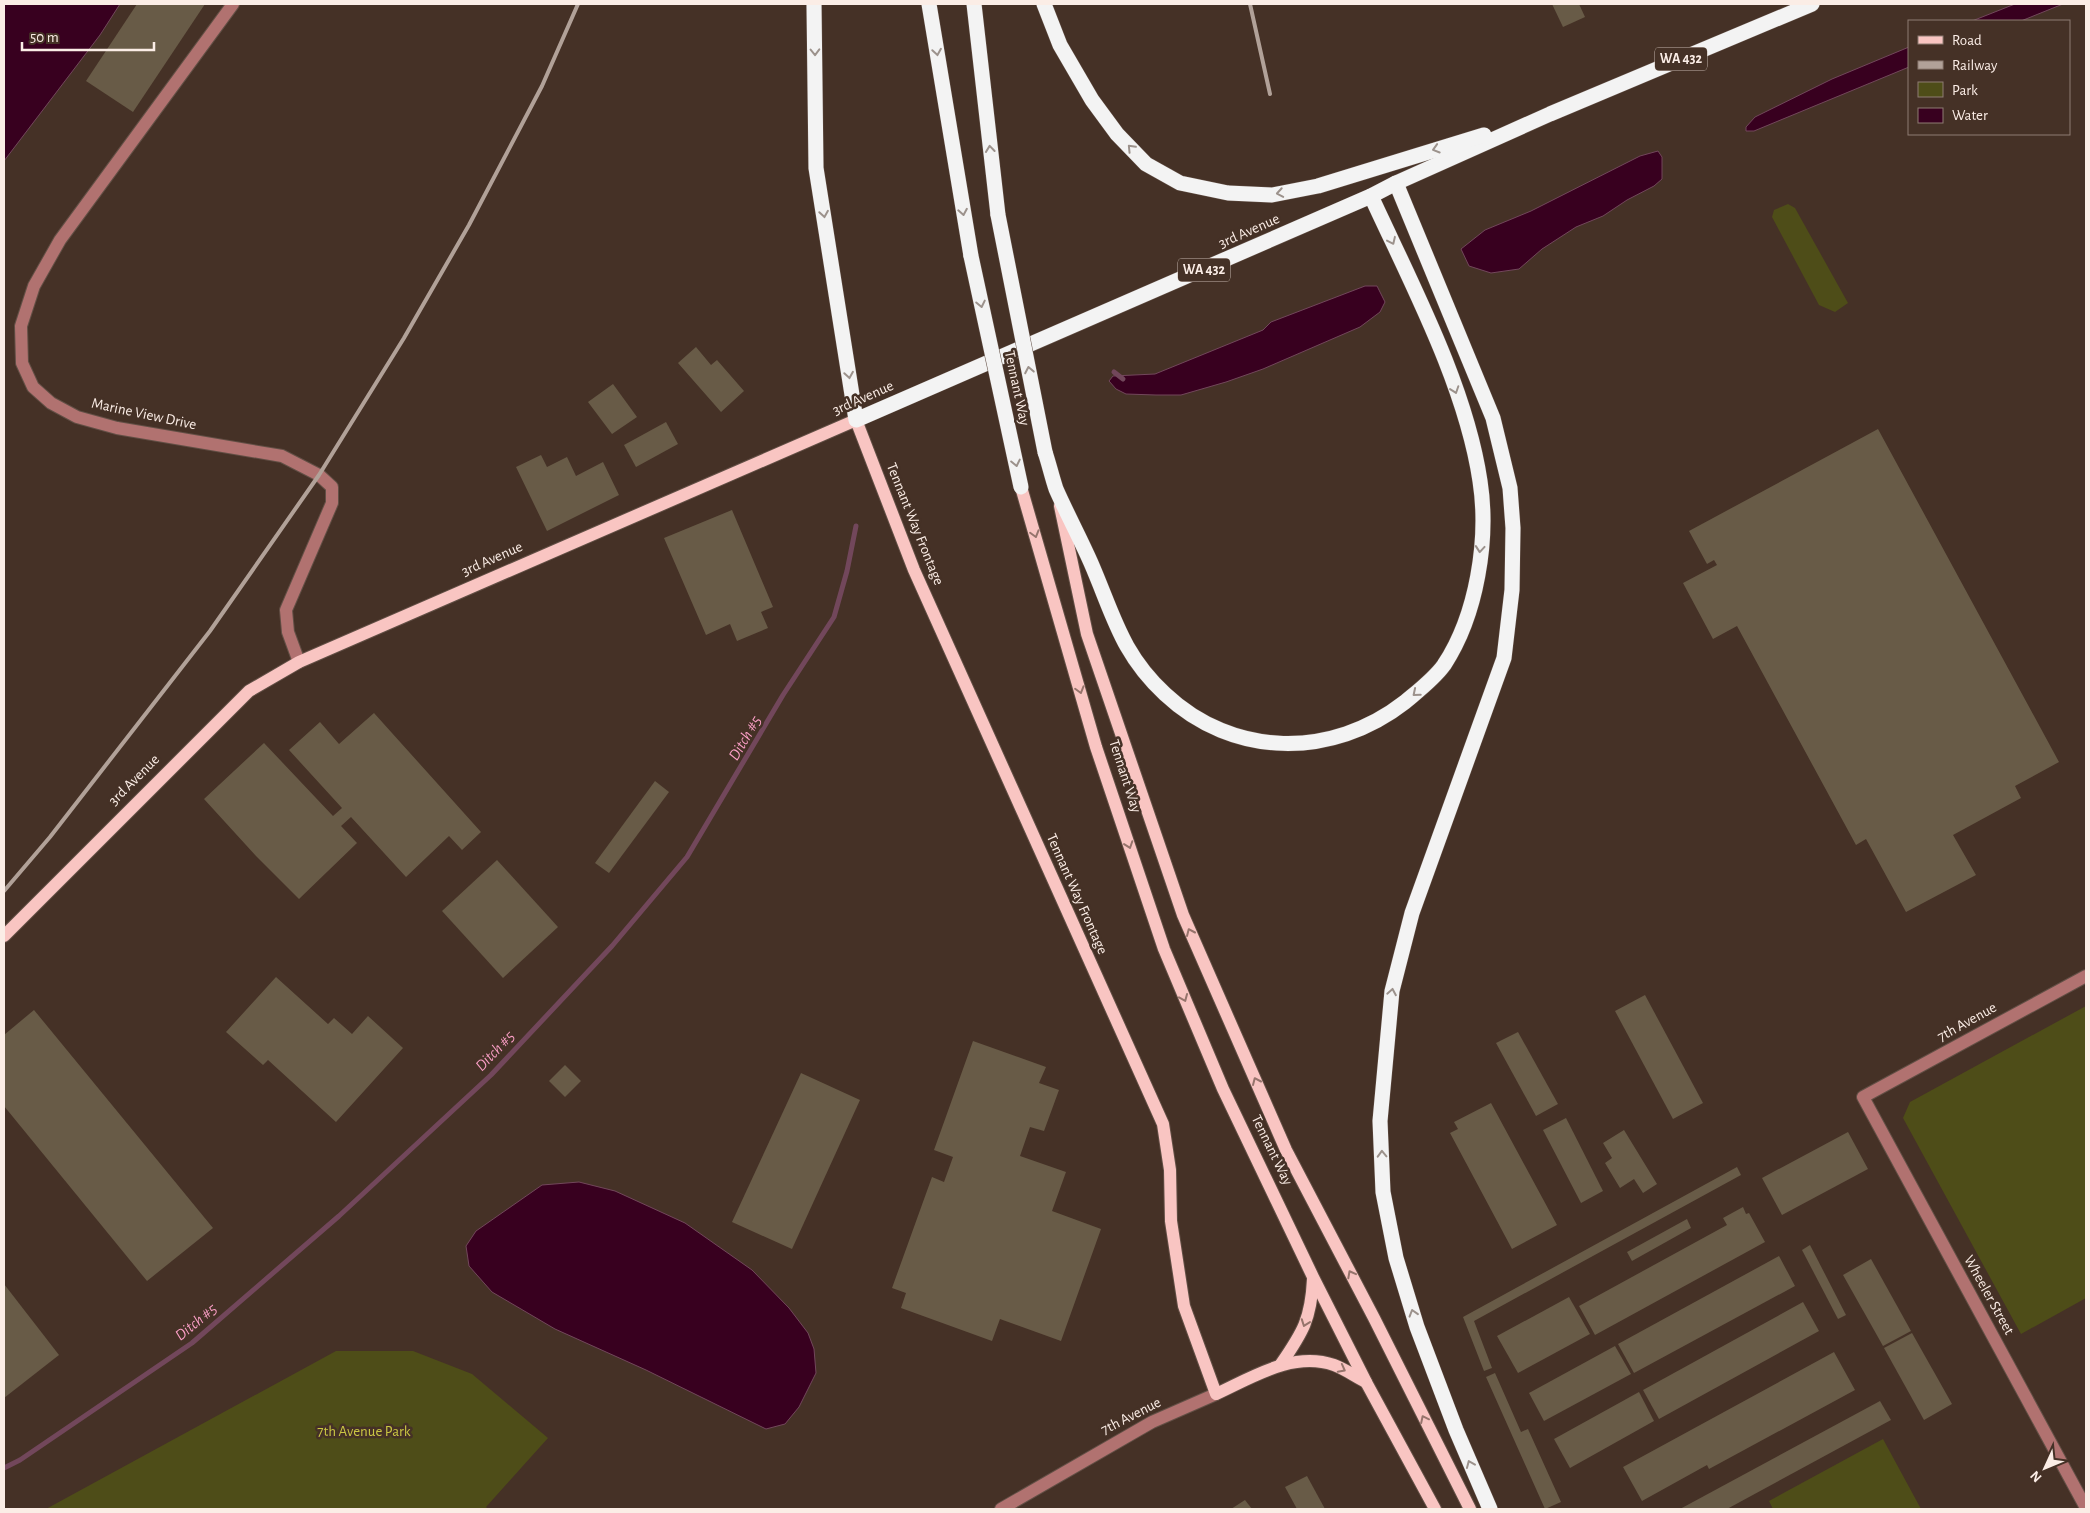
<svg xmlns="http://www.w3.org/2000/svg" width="2090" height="1513" viewBox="0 0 2090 1513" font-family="'Alegreya Sans',sans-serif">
	<rect width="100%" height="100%" fill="#453126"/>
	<g fill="#4e4d18">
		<path d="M1788,204L1795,208L1848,303L1835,312L1819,305L1772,217L1774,210Z"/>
		<path d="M2086,1006V1298L2021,1334L1903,1118L1910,1102Z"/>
		<path d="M336,1351H413L472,1374L548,1438L486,1507L488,1509H46Z"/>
		<path d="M1883,1439L1921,1509H1773L1769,1501Z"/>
	</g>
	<g fill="#38001f" stroke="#72475b">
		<path d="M4,4H120L100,35L4,161Z"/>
		<path d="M2015,4H2063L2021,21H1972Z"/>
		<path d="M1909,47V67L1754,131H1746V127L1755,117L1832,79Z"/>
		<path d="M1658,151L1662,157V179L1654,186L1627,200L1603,216L1576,227L1542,249L1519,269L1491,273L1469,266L1461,249L1485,230L1531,211L1640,156Z"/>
		<path d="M1365,286H1377L1385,302L1380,312L1360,327L1263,369L1226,382L1181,395H1156L1126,394L1116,389L1109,381L1113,376L1155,374L1263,330L1271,322Z"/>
		<path d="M579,1182L615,1191L685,1223L752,1270L789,1308L808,1333L814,1349L816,1373L799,1407L785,1424L766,1429L646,1370L555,1329L492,1292L469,1266L466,1246L476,1231L542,1185Z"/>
	</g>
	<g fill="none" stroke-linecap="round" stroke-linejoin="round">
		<g stroke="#72475b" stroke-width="5">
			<path d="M1114,372L1123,379"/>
			<path d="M4,1468L20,1460L192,1343L339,1216L491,1075L612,946L687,857L783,695L834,617L847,571L856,526"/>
		</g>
	</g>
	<g fill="#685b47">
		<path d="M137,4H205L133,112L86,81Z"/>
		<path d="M1552,4H1579L1585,17L1563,27Z"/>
		<path d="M696,347L711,365L717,360L744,391L721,412L678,363Z"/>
		<path d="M613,384L637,417L612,434L588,402Z"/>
		<path d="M666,422L678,444L636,467L624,445Z"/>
		<path d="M1878,429L2059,762L2015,786L2021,798L1953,835L1976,875L1906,912L1866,839L1856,845L1737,626L1713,639L1683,583L1717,565L1714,560L1707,564L1689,531Z"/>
		<path d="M541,455L547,467L567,457L576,476L603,462L619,495L547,531L516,467Z"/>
		<path d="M732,510L773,607L761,612L768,628L737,641L730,624L706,635L664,538Z"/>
		<path d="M374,713L481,832L462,850L449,836L406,877L351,817L341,826L357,843L299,899L256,856L204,799L264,743L333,816L342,808L289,750L320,722L339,744Z"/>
		<path d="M655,781L669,792L609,873L595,863Z"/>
		<path d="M497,860L558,927L503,978L442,911Z"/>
		<path d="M276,977L328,1024L334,1018L352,1034L368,1016L403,1048L336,1122L268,1060L263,1065L226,1032Z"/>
		<path d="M1645,995L1703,1103L1673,1119L1615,1011Z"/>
		<path d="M34,1010L213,1228L147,1281L4,1106V1035Z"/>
		<path d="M1518,1032L1558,1104L1536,1116L1496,1043Z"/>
		<path d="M973,1041L1046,1067L1039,1083L1059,1090L1044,1131L1030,1127L1020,1156L1066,1172L1052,1211L1101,1229L1061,1341L1000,1319L992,1341L901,1308L906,1293L892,1288L932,1177L944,1182L953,1157L934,1150Z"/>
		<path d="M565,1065L581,1081L565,1097L549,1081Z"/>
		<path d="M801,1073L860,1100L792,1249L732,1222Z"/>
		<path d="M1491,1103L1557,1225L1512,1249L1450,1133L1458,1129L1454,1122Z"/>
		<path d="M1566,1118L1603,1191L1581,1203L1543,1130Z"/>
		<path d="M1624,1130L1657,1184L1643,1193L1634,1179L1620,1188L1605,1163L1612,1158L1603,1143Z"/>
		<path d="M1848,1132L1868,1169L1782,1215L1762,1178Z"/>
		<path d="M1737,1167L1741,1175L1474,1321L1492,1368L1484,1371L1463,1317Z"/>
		<path d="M1743,1207L1746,1214L1749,1213L1765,1242L1595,1335L1579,1306L1727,1225L1723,1218Z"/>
		<path d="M1687,1219L1691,1228L1632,1261L1627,1252Z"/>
		<path d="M1810,1245L1846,1315L1838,1319L1802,1250Z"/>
		<path d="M1779,1256L1795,1286L1634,1373L1618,1344Z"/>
		<path d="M1871,1259L1911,1331L1883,1346L1843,1275Z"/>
		<path d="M4,1284L59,1355L4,1398Z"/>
		<path d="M1569,1297L1590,1334L1518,1373L1497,1336Z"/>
		<path d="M1803,1302L1819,1331L1659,1419L1643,1390Z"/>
		<path d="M1912,1333L1952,1404L1924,1420L1884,1348Z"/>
		<path d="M1615,1346L1631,1374L1544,1421L1529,1393Z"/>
		<path d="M1834,1352L1855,1390L1709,1469L1707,1465L1642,1501L1623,1467Z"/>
		<path d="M1495,1373L1521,1432L1528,1429L1561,1502L1545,1509L1486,1377Z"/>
		<path d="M1639,1392L1654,1421L1570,1468L1554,1439Z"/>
		<path d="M1880,1401L1891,1420L1727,1509H1680Z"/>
		<path d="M1307,1476L1325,1509H1297L1285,1487Z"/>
		<path d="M1245,1500L1252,1509H1231Z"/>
	</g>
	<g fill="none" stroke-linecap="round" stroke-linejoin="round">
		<g stroke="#624f45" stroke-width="14">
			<g id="minor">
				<path d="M233,4L60,240L34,286L21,326L22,363L33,387L51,403L77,417L117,428L282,456L319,475L332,487V503L286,610L288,632L299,662"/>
				<path d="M2086,976L1863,1097L2086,1508"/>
				<path d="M1001,1509L1152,1422L1216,1394"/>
			</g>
		</g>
		<g stroke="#624f45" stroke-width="14">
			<g id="major">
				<path d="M1021,487L1096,747L1164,949L1223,1089L1313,1277L1366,1382L1435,1509"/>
				<path d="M1060,506L1087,634L1183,915L1286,1150L1374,1318L1470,1509"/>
				<path d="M4,936L249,691L299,662L856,420L914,570L1163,1124L1170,1170L1171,1221L1184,1306L1216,1394C1253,1377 1293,1351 1334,1365C1345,1369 1356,1377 1366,1382"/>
				<path d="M1281,1364C1303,1332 1311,1319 1313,1279"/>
			</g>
		</g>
		<g stroke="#624f45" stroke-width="16">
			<g id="highway">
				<path d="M814,4L816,168L856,420L1371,196L1396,183L1550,114L1812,4"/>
				<path d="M929,4L971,256"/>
				<path d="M974,4L998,215"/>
				<path d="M1044,4L1060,45L1092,100L1117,134L1146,164L1180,183L1228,193L1272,195L1318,186L1484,135"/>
				<path d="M1396,183L1493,418L1510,488L1513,528L1512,590L1504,658L1412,913L1392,991L1380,1121L1383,1192L1396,1258L1417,1327L1456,1430L1490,1509"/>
				<path d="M1045,452C1049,464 1052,477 1056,489C1067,514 1080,538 1091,563C1114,616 1121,653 1165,694C1233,758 1332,759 1405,702C1418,691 1434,679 1444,665C1477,615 1489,539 1480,481C1466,386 1411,283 1371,196"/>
			</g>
		</g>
		<use href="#minor" stroke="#b17270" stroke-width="12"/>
		<use href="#major" stroke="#f9c5c2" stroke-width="12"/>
		<use href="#highway" stroke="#f3f3f3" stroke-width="15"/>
		<g stroke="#b1a198" stroke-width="4">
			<path d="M1250,4L1270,94"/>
			<path d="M4,891L50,837L210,631L319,475L404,338L469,225L542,86L578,4"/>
		</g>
		<g stroke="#624f45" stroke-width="16" stroke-linecap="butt">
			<g id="highway-bridge">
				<path d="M998,215L1045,452"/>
				<path d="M971,256L1021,487"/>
			</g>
		</g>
		<use href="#highway-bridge" stroke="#f3f3f3" stroke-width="15"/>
	</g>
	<defs><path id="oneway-chevron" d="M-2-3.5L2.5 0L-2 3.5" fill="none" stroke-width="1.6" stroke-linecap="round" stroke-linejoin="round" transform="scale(1.25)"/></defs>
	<g stroke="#9c928c">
		<use href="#oneway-chevron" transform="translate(815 52) rotate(89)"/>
		<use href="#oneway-chevron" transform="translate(937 52) rotate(81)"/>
		<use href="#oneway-chevron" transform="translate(1131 148) rotate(-134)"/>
		<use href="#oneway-chevron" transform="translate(990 149) rotate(-96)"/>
		<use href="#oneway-chevron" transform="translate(1436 149) rotate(163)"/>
		<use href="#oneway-chevron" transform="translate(1280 193) rotate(170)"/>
		<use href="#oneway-chevron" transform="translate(963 212) rotate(80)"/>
		<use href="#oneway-chevron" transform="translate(824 214) rotate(81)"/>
		<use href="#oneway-chevron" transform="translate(1392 241) rotate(65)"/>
		<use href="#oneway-chevron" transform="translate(981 304) rotate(78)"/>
		<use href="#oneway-chevron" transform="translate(1029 370) rotate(-101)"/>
		<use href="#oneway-chevron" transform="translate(849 375) rotate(81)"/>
		<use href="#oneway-chevron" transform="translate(1455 390) rotate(71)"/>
		<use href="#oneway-chevron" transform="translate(1016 463) rotate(78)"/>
		<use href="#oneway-chevron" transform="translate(1480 549) rotate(95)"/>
		<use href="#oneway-chevron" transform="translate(1416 693) rotate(140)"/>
		<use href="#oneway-chevron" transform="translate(1392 992) rotate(-80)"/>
		<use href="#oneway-chevron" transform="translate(1382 1154) rotate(-92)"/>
		<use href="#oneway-chevron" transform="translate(1413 1313) rotate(-107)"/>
		<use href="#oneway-chevron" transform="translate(1470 1464) rotate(-113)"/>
	</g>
	<g stroke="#96746c">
		<use href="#oneway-chevron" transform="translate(1035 534) rotate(74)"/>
		<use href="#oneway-chevron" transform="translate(1080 690) rotate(74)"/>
		<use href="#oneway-chevron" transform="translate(1129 845) rotate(71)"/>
		<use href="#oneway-chevron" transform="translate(1190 932) rotate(-114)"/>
		<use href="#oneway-chevron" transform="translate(1184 998) rotate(67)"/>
		<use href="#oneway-chevron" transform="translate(1256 1081) rotate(-114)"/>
		<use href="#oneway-chevron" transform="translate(1351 1274) rotate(-118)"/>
		<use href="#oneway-chevron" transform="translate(1305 1323) rotate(110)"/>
		<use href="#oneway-chevron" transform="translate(1342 1369) rotate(28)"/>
		<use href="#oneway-chevron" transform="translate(1424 1419) rotate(-116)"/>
	</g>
	<g text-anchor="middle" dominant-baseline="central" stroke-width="5" stroke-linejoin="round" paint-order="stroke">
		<g fill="#453126" stroke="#c4b5ac" stroke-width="1">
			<rect x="1655" y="47.5" width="52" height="23" rx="4"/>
			<rect x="1178" y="258.5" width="52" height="23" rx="4"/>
		</g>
		<g font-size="14" font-weight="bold" fill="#fbede6">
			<text x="1681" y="59">WA 432</text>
			<text x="1204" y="270">WA 432</text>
		</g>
		<g font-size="15" fill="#fbede6" stroke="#453126">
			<text transform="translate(1249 231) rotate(-24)">3rd Avenue</text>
			<text transform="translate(1017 388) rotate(78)">Tennant Way</text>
			<text transform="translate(863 398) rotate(-24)">3rd Avenue</text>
			<text transform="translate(144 414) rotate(12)">Marine View Drive</text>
			<text transform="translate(915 524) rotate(68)">Tennant Way Frontage</text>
			<text transform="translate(492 559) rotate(-24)">3rd Avenue</text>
			<text transform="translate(1125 776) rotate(72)">Tennant Way</text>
			<text transform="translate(134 780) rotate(-45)">3rd Avenue</text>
			<text transform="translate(1077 894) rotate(66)">Tennant Way Frontage</text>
			<text transform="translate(1967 1022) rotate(-29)">7th Avenue</text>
			<text transform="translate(1272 1150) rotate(64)">Tennant Way</text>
			<text transform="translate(1989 1295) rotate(61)">Wheeler Street</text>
			<text transform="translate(1131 1416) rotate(-27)">7th Avenue</text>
		</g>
		<g font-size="15" fill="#cac643" stroke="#453126">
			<text x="364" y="1431">7th Avenue Park</text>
		</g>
		<g font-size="16" font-style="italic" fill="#fb9fc6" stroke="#453126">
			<text transform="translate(745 738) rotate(-59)">Ditch #5</text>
			<text transform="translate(495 1051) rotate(-46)">Ditch #5</text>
			<text transform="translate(196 1322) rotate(-39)">Ditch #5</text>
		</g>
	</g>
	<rect width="2090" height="1513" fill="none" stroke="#fbede6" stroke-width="10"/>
	<rect x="1908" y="20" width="162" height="115" fill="#453126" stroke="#8e7c73"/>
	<rect x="1918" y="36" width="25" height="8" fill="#f9c5c2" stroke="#8e7c73"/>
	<text x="1952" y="45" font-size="15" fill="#fbede6">Road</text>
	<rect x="1918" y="61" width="25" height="8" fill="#b1a198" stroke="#8e7c73"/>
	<text x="1952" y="70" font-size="15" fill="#fbede6">Railway</text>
	<rect x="1918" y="82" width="25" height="15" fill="#4e4d18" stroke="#8e7c73"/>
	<text x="1952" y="95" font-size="15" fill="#fbede6">Park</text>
	<rect x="1918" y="108" width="25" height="15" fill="#38001f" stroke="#8e7c73"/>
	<text x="1952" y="120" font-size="15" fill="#fbede6">Water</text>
	<g transform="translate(2045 1468) rotate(226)" stroke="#453126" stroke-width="4" paint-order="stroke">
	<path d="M0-4L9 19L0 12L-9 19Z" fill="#fbede6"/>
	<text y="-8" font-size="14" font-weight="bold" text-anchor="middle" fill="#fbede6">N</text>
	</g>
	<path d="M22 42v8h132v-8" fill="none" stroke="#fbede6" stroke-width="2.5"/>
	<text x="30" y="42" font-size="15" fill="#fbede6" stroke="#453126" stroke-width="4" paint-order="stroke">50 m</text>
</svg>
